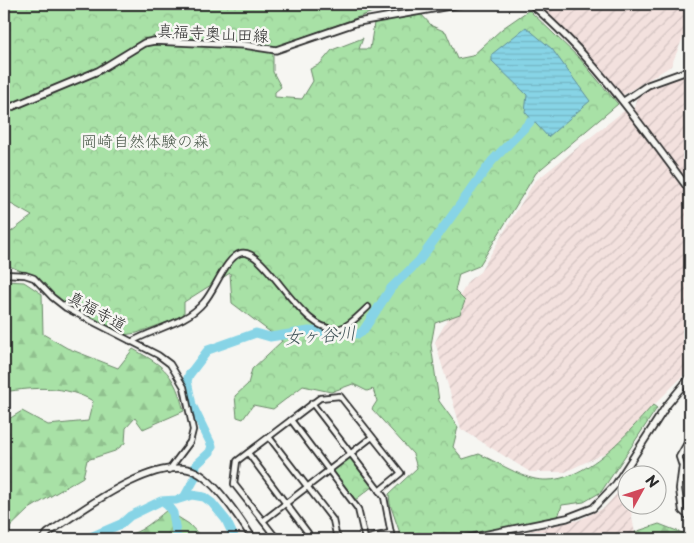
<svg xmlns="http://www.w3.org/2000/svg" width="694" height="543" viewBox="0 0 694 543" font-family="'Playpen Sans','Klee One',sans-serif">
	<defs>
		<pattern id="industrial-furrows" width="10" height="10" patternUnits="userSpaceOnUse" patternTransform="scale(1.25)"><rect width="10" height="10" fill="#f3e1de"/><path d="M-1 1l2-2M0 10L10 0M9 11l2-2" fill="none" stroke="#d0c1bf"/></pattern>
		<pattern id="forest-firs" width="22" height="20" patternUnits="userSpaceOnUse" patternTransform="scale(1.25)"><rect width="22" height="20" fill="#a8e1a6"/><path d="M5 1l3.5 6h-7zM16 11l3.5 6h-7z" fill="#91c18f"/></pattern>
		<pattern id="park-crowns" width="20" height="18" patternUnits="userSpaceOnUse" patternTransform="scale(1.25)"><rect width="20" height="18" fill="#a8e1a6"/><path d="M2 6a3 3 0 1 1 6 0M12 15a3 3 0 1 1 6 0" fill="none" stroke="#91c18f"/></pattern>
		<pattern id="water-rules" width="6" height="5" patternUnits="userSpaceOnUse" patternTransform="scale(1.25)"><rect width="6" height="5" fill="#87d4e6"/><path d="M0 2.5h6" fill="none" stroke="#75b6c5"/></pattern>
	</defs>
	<rect width="100%" height="100%" fill="#f6f6f2"/>
	<filter id="ink" filterUnits="userSpaceOnUse"><feTurbulence type="fractalNoise" baseFrequency=".02" numOctaves="2"/><feDisplacementMap in="SourceGraphic" scale="10" xChannelSelector="R" yChannelSelector="G"/><feConvolveMatrix kernelMatrix="1 2 1 2 8 2 1 2 1" color-interpolation-filters="sRGB"/></filter>
	<g filter="url(#ink)">
		<g fill="url(#industrial-furrows)">
			<path d="M537,4H690V21L671,66L623,95Z"/>
			<path d="M690,75V185L634,109L636,99L649,88Z"/>
			<path d="M625,110L690,198V369L656,403L622,445L565,472H530L461,429L435,342L468,281L480,272L534,182Z"/>
			<path d="M626,484V506H630L636,539H492L579,520L604,508Z"/>
		</g>
		<g fill="url(#forest-firs)" stroke="#6a8668">
			<path d="M4,281L24,282L42,294L43,334L67,348L118,368L133,349C166,367 174,374 184,411L143,429L135,418L126,428L125,443L115,451L87,460L83,477L29,509L4,533V422L22,411L48,425L88,421L93,401C65,385 35,387 4,392Z"/>
			<path d="M167,510L189,524L203,539H91L92,537C133,537 136,536 167,510Z"/>
			<path d="M659,524L690,536V539H638L635,532Z"/>
		</g>
		<g fill="url(#park-crowns)" stroke="#6a8668">
			<path d="M4,4H379L378,10L273,48V72L281,87L275,92V97L302,99L313,81L310,69L320,64L332,50L363,38L359,49H370L374,23L420,13L432,26L446,32L457,59L472,56L503,28L529,10L580,59L618,104L536,173L479,266L459,274L455,291L465,301L460,314L435,323L431,345L439,401L458,427L453,447L463,459L479,454C495,461 519,476 535,479C582,488 625,436 653,405L657,408L601,492L584,502L562,505L558,517L452,539H402L390,504L389,494L417,468L413,454L372,409L377,401L373,389L367,391L353,384L331,392L303,386L273,409L253,405L243,419L237,417L235,396L248,384L252,369L282,341L232,303L230,273L184,302V316L137,333L123,335L59,299L35,277L7,265L4,258V237L32,216L4,200Z"/>
			<path d="M350,456L373,486L354,501L331,472Z"/>
		</g>
		<path fill="url(#water-rules)" stroke="#62909b" d="M526,27L552,49L590,101L548,137L525,112L527,95L492,61V54Z"/>
		<g fill="none" stroke-linecap="round" stroke-linejoin="round">
			<g stroke="#87d4e6" stroke-width="9">
				<path d="M185,496L195,478L196,465L210,452L212,446L192,405L187,381L189,375L208,350L256,333L270,337L309,331L359,334L363,331L391,288L419,261L492,161L530,122"/>
				<path d="M165,502L173,513L177,539"/>
				<path d="M86,539L121,524L130,516L161,501L176,500L192,495L204,497L212,503L226,520L235,539"/>
			</g>
			<g stroke="#2b2b2b" stroke-width="8">
				<g id="minor">
					<path d="M4,274L25,275L34,278L52,297L66,308L158,355L170,364L184,387L193,430L190,442L169,470"/>
					<path d="M131,342C155,328 186,324 204,302C215,290 226,257 241,253C267,247 303,340 341,328C351,325 360,314 368,307"/>
					<path d="M312,403L384,497L392,539"/>
					<path d="M291,420L358,509L365,539"/>
					<path d="M269,437L333,520L337,539"/>
					<path d="M690,438L679,457L682,466L679,489L682,511L690,518"/>
					<path d="M248,453L308,533L309,539"/>
					<path d="M263,521L372,437"/>
					<path d="M277,539L234,484L237,461L320,398L340,396L401,473L379,491"/>
					<path d="M365,539L390,533"/>
				</g>
			</g>
			<g stroke="#2b2b2b" stroke-width="9">
				<g id="tertiary">
					<path d="M531,4C594,57 641,125 690,191"/>
					<path d="M624,101L648,85L690,70"/>
					<path d="M4,110L98,71L144,43L154,41L244,45L276,50L358,22L461,4"/>
					<path d="M43,539L48,533C80,512 156,453 196,472C216,482 241,520 253,539"/>
					<path d="M464,539L567,518L593,508L616,484L667,405L690,377"/>
				</g>
			</g>
			<use href="#minor" stroke="#f6f6f2" stroke-width="4.5"/>
			<use href="#tertiary" stroke="#f6f6f2" stroke-width="5.5"/>
		</g>
	</g>
	<g text-anchor="middle" dominant-baseline="central" stroke-width="5" stroke-linejoin="round" paint-order="stroke">
		<g font-size="16" fill="#2b2b2b" stroke="#f6f6f2">
			<text transform="translate(213 32) rotate(3)">真福寺奥山田線</text>
			<text transform="translate(98 310) rotate(29)">真福寺道</text>
		</g>
		<g font-size="16" fill="#4a584a" stroke="#f6f6f2">
			<text x="145" y="140">岡崎自然体験の森</text>
		</g>
		<g font-size="18" font-style="italic" fill="#42555a" stroke="#f6f6f2">
			<text transform="translate(320 334) rotate(-4)">女ヶ谷川</text>
		</g>
	</g>
	<rect width="694" height="543" fill="none" stroke="#f6f6f2" stroke-width="20"/>
	<rect x="10" y="10" width="674" height="523" fill="none" stroke="#2b2b2b" stroke-width="2" filter="url(#ink)"/>
	<g transform="translate(642 490) rotate(50)"><circle r="24" fill="#f6f6f2" stroke="#a5a5a2"/>
	<path d="M0-4L9 19L0 12L-9 19Z" fill="#d1495b"/>
	<text y="-8" font-size="14" font-weight="bold" text-anchor="middle" fill="#2b2b2b">N</text>
	</g>
</svg>
